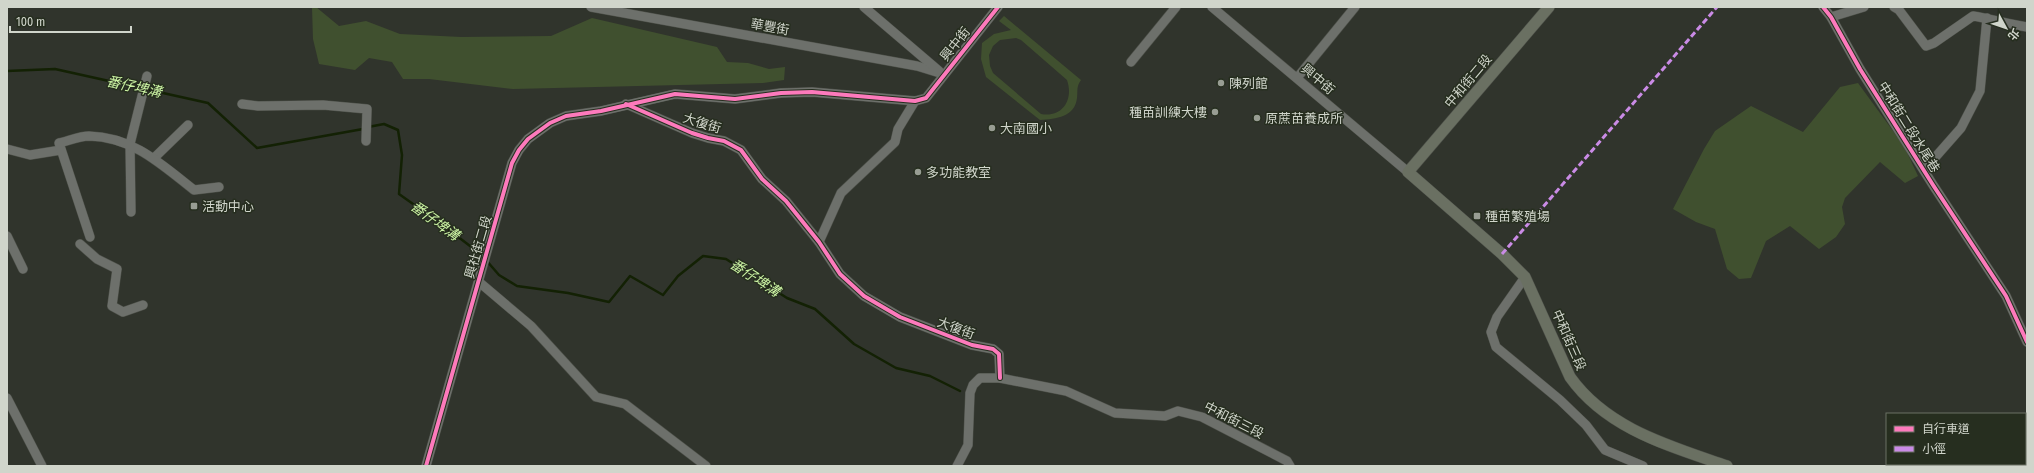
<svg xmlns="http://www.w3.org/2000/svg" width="2034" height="473" viewBox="0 0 2034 473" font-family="'Fira Sans Condensed','Noto Sans TC',sans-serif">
	<rect width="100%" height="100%" fill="#30342c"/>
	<g fill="#40502f" fill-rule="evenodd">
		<path d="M312,7H316L339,26L366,21L400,34L461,37L551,36L592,18L717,47L727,62L748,63L769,69L785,67L784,80L763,83L513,89L429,79H403L392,62L369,58L355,70L319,64L313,39Z"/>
		<path d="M1004,16L1081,80C1076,87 1078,90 1077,98C1075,117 1056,119 1040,120L986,77L981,59L982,43L994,34L1011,30L999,21ZM1016,38L1021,40L1067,80C1074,100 1062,118 1041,114L993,73L990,66L989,55L993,46L1000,40Z"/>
		<path d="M1858,83L1904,146L1918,176L1905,183L1880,162L1845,198L1842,207L1845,224L1836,237L1819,249L1790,226L1766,241L1751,278L1739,279L1727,269L1715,229L1696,222L1673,209L1704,149L1715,131L1751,106L1803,132L1840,87Z"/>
	</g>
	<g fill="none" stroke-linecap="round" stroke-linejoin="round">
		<g stroke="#132104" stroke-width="2.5">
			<path d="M7,71L55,69L208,103L257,148L363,129"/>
			<path d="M368,127L384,124L398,130L402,155L399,194L444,226L483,256"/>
			<path d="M486,260L499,275L517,286L568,293L609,302L630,276L663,295L678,276L703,256L726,259L787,298L815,309L854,344L896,368L930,376L960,391"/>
		</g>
		<g stroke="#4d5049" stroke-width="10">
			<g id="minor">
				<path d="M591,7L917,66L943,74"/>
				<path d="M864,7L939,71"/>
				<path d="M1212,7L1408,172"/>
				<path d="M1823,7L1831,17L1860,69L1933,185L2006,296L2027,342"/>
				<path d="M1894,7L1899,10L1926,46L1934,43L1973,16C1991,19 2008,24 2027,27"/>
				<path d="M1831,17L1864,7"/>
				<path d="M1131,62L1176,7"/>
				<path d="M1297,78L1355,7"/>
				<path d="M242,104L258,106L323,105L367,109L366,141"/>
				<path d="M626,104L692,133L708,138L724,141L741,150L762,179L786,201L819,242L840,274L864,296L900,317L972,345L993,349L999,354L1000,378"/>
				<path d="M7,149L30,155L61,150"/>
				<path d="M154,158L188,125"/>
				<path d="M1924,170L1961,128L1980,91L1987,18"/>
				<path d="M131,212L130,144L147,76"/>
				<path d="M7,236L23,269"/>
				<path d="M90,237L59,143C68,141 80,136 89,136C133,137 161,164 194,190L219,187"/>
				<path d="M819,242L841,193L895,142L898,129L915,101"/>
				<path d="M80,244L97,259L117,269L112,306L123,312L143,305"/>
				<path d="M1525,277L1497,317L1491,332L1496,347L1560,400L1586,425L1605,450L1643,466"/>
				<path d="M479,282L531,326L596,397L625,404L706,466"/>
				<path d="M7,398L42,466"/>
				<path d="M426,466L512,163L519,150L528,139L550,123L566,116L601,111L675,94L735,99L781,93L812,92L915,101L926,98L998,7"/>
				<path d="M957,466L968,445L970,393L973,385L980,378H1000L1066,391L1115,413L1165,416L1178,411L1202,417L1287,461L1290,466"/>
			</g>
		</g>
		<g stroke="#4d5049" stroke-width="12">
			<path id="major" d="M1549,7L1408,172L1502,254L1525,277L1570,377C1607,429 1670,446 1727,466"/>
		</g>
		<use href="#minor" stroke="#6d706b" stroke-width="9"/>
		<use href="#major" stroke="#6a7062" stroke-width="11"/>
		<path stroke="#ca8be6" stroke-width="3" stroke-dasharray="6 3" stroke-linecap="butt" d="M1502,254L1717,7"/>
		<g stroke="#262e1f" stroke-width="6">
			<g id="cycleway">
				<path d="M1823,7L1831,17L1860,69L1933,185L2006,296L2027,342"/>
				<path d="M626,104L692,133L708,138L724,141L741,150L762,179L786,201L819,242L840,274L864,296L900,317L972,345L993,349L999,354L1000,378"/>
				<path d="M426,466L512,163L519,150L528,139L550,123L566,116L601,111L675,94L735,99L781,93L812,92L915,101L926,98L998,7"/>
			</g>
		</g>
		<use href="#cycleway" stroke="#fd7abc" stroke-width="4"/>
	</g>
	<g fill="#989d93" stroke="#262e1f" stroke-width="1.5">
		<circle cx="1221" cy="83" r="4"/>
		<circle cx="1215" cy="112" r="4"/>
		<circle cx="1257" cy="118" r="4"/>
		<circle cx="992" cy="128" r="4"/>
		<circle cx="918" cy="172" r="4"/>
		<rect x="190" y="202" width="8" height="8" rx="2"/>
		<rect x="1473" y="212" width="8" height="8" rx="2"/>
	</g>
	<g text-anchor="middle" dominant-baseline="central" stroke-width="3" stroke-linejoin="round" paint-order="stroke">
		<g font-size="13" fill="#d0d5cb" stroke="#262e1f">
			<text transform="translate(770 27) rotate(10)">華豐街</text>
			<text transform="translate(955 44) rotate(-51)">興中街</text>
			<text transform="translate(1318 79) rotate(40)">興中街</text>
			<text transform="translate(1468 81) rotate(-50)">中和街二段</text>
			<text transform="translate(702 123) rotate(17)">大復街</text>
			<text transform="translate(1909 127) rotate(58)">中和街二段水尾巷</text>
			<text transform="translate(478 247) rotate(-74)">興社街二段</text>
			<text transform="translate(956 328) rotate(20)">大復街</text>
			<text transform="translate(1569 340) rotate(66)">中和街三段</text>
			<text transform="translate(1234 420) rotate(27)">中和街三段</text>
		</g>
		<g font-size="13" fill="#d0d5cb" stroke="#262e1f" text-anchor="start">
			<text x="1229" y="83">陳列館</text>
			<text x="1207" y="112" text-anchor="end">種苗訓練大樓</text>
			<text x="1265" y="118">原蔗苗養成所</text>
			<text x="1000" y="128">大南國小</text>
			<text x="926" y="172">多功能教室</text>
			<text x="202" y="206">活動中心</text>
			<text x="1485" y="216">種苗繁殖場</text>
		</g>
		<g font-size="14" font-style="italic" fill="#ccf4a4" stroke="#262e1f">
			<text transform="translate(134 87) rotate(12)">番仔埤溝</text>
			<text transform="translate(435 221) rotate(36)">番仔埤溝</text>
			<text transform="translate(755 278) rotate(33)">番仔埤溝</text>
		</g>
	</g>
	<rect width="2034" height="473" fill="none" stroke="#d0d5cb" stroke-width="16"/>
	<rect x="1886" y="413" width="140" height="52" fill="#262e1f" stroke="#6a7164"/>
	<rect x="1894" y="426" width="20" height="6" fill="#fd7abc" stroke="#6a7164"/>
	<text x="1922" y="433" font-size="12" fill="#d0d5cb">自行車道</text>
	<rect x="1894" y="446" width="20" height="6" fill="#ca8be6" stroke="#6a7164"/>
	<text x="1922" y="453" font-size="12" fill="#d0d5cb">小徑</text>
	<g transform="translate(2006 28) rotate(130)" stroke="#262e1f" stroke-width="3" paint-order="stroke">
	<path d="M0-3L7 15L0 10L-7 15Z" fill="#d0d5cb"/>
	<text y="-6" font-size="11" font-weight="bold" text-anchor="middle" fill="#d0d5cb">北</text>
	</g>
	<path d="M10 26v6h121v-6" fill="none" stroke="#d0d5cb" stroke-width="2"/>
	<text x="16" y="26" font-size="12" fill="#d0d5cb" stroke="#262e1f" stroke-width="3" paint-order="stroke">100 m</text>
</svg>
